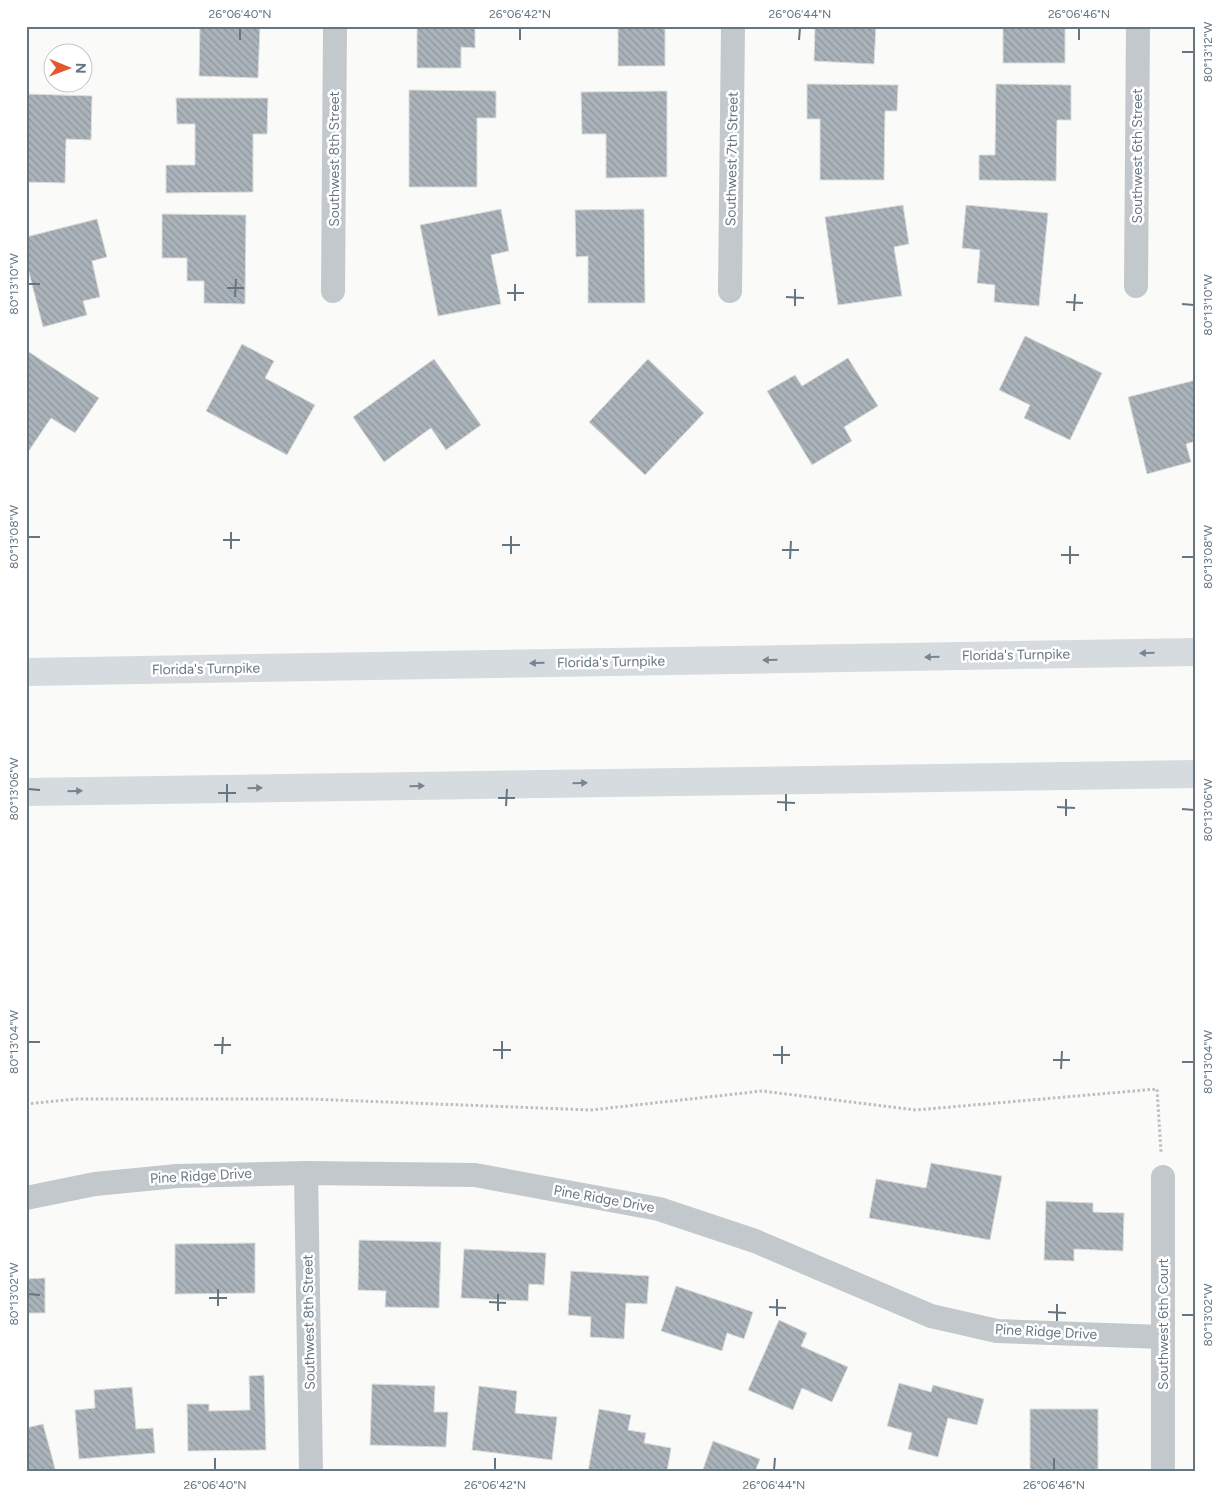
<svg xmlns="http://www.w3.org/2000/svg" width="1222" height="1498" viewBox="0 0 1222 1498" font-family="Figtree,sans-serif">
	<defs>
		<pattern id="building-back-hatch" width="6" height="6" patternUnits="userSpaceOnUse" patternTransform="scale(1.25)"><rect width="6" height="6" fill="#aab3b9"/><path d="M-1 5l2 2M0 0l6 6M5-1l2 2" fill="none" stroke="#8e969c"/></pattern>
	</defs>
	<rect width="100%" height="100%" fill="#fafaf8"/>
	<g fill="url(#building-back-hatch)" stroke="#dcdcda">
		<path d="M200,26H260L258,78L199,76Z"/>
		<path d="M417,26H475V48L461,47V68H417Z"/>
		<rect x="618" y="26" width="47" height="40"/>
		<path d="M815,26H876L874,64L814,61Z"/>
		<rect x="1003" y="26" width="62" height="37"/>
		<path d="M807,84L898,85L897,111H885L884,180H820V119H807Z"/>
		<path d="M996,84L1071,85V120H1057L1056,181L979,180V155H995Z"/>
		<path d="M409,90L496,91V118H477V187H409Z"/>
		<path d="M667,91V177L606,178V134H582L581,92Z"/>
		<path d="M26,94L92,96L91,140L66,139L65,183L26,182Z"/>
		<path d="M176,98H268L267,134H253V192L166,193V165H195V124H177Z"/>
		<path d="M903,205L909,244L894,247L902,296L838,305L825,217Z"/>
		<path d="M966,205L1048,213L1039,306L994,302L995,285L977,283L980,250L962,248Z"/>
		<path d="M501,209L509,251L491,255L501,304L438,316L420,225Z"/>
		<path d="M644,209L645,303H588V256L576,257L575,210Z"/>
		<path d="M162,214L246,215L245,304L204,303V281H187V258H162Z"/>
		<path d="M97,219L107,257L92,261L100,297L83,301L87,315L43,327L26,261V237Z"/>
		<path d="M1025,336L1102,373L1070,440L1024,418L1030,405L999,390Z"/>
		<path d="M242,344L274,361L265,378L315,405L287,455L206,411Z"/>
		<path d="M29,352L99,398L75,433L51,418L26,455V356Z"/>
		<path d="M848,358L878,406L844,427L852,441L812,465L767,391L795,375L802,386Z"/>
		<path d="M434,359L481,425L446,450L431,428L384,462L353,417Z"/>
		<path d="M648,359L704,413L645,475L589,422Z"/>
		<path d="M1196,380V441L1186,444L1191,462L1147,474L1128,397Z"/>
		<path d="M931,1163L1002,1176L990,1240L869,1218L876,1179L926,1188Z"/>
		<path d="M1046,1201L1093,1203V1212L1124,1213L1123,1251L1074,1249V1261L1044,1260Z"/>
		<path d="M359,1240L441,1242L439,1308L385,1307L386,1291L358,1290Z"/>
		<path d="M255,1243V1293L175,1294V1244Z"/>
		<path d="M464,1249L546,1253L544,1285L529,1284L528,1301L461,1298Z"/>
		<path d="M571,1271L649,1276L647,1304L626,1303L624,1339L590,1337L591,1317L568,1315Z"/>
		<path d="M45,1278V1313H26V1279Z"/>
		<path d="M676,1286L753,1312L744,1339L727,1333L722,1351L661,1331Z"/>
		<path d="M779,1320L807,1333L801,1346L848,1367L832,1402L802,1388L793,1410L748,1390Z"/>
		<path d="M264,1375L266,1450L188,1451L187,1404H209V1411L250,1410L249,1376Z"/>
		<path d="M899,1383L931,1392L933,1385L984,1399L977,1425L948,1418L938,1457L908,1449L912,1433L887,1426Z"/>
		<path d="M372,1384L435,1386L434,1412H448L446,1447L370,1445Z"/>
		<path d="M479,1386L517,1391L515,1413L557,1417L552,1460L472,1450Z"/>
		<path d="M132,1387L136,1429L153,1428L155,1453L79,1459L75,1410L95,1408L94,1390Z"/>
		<path d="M599,1409L631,1415L628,1430L646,1433L644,1443L671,1448L667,1472H627L614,1469L613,1472H588Z"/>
		<rect x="1030" y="1409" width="68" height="63"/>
		<path d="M43,1424L56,1472H26V1428Z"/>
		<path d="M713,1441L760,1459L755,1472H702Z"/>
	</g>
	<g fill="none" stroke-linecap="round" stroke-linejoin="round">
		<path stroke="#bbbfc2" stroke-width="3" stroke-dasharray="2.5 2.5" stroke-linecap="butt" d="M26,1104L75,1099H309L591,1110L762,1091L916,1110L1157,1089L1161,1152"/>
		<g stroke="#c3c8cc" stroke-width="24">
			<path d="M1136,286L1138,26"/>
			<path d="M333,291L335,26"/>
			<path d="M730,291L733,26"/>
			<path d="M306,1173L311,1472"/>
			<path d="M1163,1177V1472"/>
			<path d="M26,1198L95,1184L177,1176L306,1173L475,1175L659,1209L755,1241L931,1316L997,1331L1163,1337"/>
		</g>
		<g stroke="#d6dbdf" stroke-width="28">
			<path d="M26,672L1196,652"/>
			<path d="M26,792L1196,774"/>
		</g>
	</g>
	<defs><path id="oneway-solid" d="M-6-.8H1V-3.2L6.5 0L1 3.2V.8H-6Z" transform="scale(1.25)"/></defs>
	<g fill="#768591">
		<use href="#oneway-solid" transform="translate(1147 653) rotate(179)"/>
		<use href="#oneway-solid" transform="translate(932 657) rotate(179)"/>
		<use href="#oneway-solid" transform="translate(770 660) rotate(179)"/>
		<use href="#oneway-solid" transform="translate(537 663) rotate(179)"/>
		<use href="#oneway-solid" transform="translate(580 783) rotate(-1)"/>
		<use href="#oneway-solid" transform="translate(417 786) rotate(-1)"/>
		<use href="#oneway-solid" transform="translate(255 788) rotate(-1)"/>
		<use href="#oneway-solid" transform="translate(75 791) rotate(-1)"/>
	</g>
	<path fill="none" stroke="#657683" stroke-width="2" d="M240,40V28M520,40V28M799,40L800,28M1079,40V28M1182,52H1194M28,284H40M227,288H244M507,293H524M235,297L236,279M786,297L804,298M515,301V284M1066,302L1083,303M1182,304L1194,305M795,306V289M1074,311L1075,294M28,537H40M223,540H240M502,545H520M231,549V532M782,550H799M511,554V536M1061,555H1079M1182,557H1194M790,559L791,541M1070,564V546M28,789L40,790M218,793H236M498,798H515M227,802V784M777,802L795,803M506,806L507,789M1057,807L1075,808M1182,809L1194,810M786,811V794M1066,816V799M28,1042H40M214,1045H231M493,1050H511M222,1054L223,1037M773,1055H790M502,1059V1041M1053,1060H1070M1182,1062H1194M782,1064V1046M1061,1069L1062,1051M28,1294L40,1295M209,1298H227M489,1302L506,1303M218,1306V1289M769,1307L786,1308M498,1311V1294M1048,1312L1066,1313M1182,1315H1194M777,1316V1299M1057,1321V1304M215,1470V1458M495,1470V1458M774,1470L775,1458M1054,1470V1458"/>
	<g text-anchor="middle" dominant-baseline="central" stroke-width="5" stroke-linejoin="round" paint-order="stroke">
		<g font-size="14" fill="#657683" stroke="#fff">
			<text transform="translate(1137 156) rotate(-90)">Southwest 6th Street</text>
			<text transform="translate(334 159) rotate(-90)">Southwest 8th Street</text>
			<text transform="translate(732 159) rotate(-89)">Southwest 7th Street</text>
			<text transform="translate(1016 655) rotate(-1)">Florida's Turnpike</text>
			<text transform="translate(611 662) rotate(-1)">Florida's Turnpike</text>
			<text transform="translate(206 669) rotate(-1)">Florida's Turnpike</text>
			<text transform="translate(201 1176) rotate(-3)">Pine Ridge Drive</text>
			<text transform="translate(604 1199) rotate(10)">Pine Ridge Drive</text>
			<text transform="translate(309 1322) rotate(-91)">Southwest 8th Street</text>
			<text transform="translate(1163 1324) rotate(-90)">Southwest 6th Court</text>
			<text transform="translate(1046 1332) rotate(3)">Pine Ridge Drive</text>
		</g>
	</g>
	<rect width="1222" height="1498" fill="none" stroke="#ffffff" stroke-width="55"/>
	<g transform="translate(68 68) rotate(91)"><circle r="24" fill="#ffffff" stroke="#c1c8cd"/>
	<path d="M0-4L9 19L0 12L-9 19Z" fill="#e4572e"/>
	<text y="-8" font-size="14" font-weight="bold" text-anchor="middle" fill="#657683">N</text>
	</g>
	<rect x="28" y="28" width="1166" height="1442" fill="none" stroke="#657683" stroke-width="2"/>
	<g font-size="12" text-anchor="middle" fill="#657683">
		<text x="240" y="18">26°06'40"N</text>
		<text x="520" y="18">26°06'42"N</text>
		<text x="800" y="18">26°06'44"N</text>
		<text x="1079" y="18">26°06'46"N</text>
		<text transform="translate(1208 52) rotate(-90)" y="4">80°13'12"W</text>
		<text transform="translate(14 284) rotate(-90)" y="4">80°13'10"W</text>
		<text transform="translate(1208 305) rotate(-90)" y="4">80°13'10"W</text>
		<text transform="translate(14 537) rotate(-90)" y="4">80°13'08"W</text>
		<text transform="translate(1208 557) rotate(-90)" y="4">80°13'08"W</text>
		<text transform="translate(14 789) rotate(-90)" y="4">80°13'06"W</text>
		<text transform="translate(1208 810) rotate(-90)" y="4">80°13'06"W</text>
		<text transform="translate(14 1042) rotate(-90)" y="4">80°13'04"W</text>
		<text transform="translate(1208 1062) rotate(-90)" y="4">80°13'04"W</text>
		<text transform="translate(14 1294) rotate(-90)" y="4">80°13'02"W</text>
		<text transform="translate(1208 1315) rotate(-90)" y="4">80°13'02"W</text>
		<text x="215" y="1489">26°06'40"N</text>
		<text x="495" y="1489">26°06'42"N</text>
		<text x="774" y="1489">26°06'44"N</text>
		<text x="1054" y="1489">26°06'46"N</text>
	</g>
</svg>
